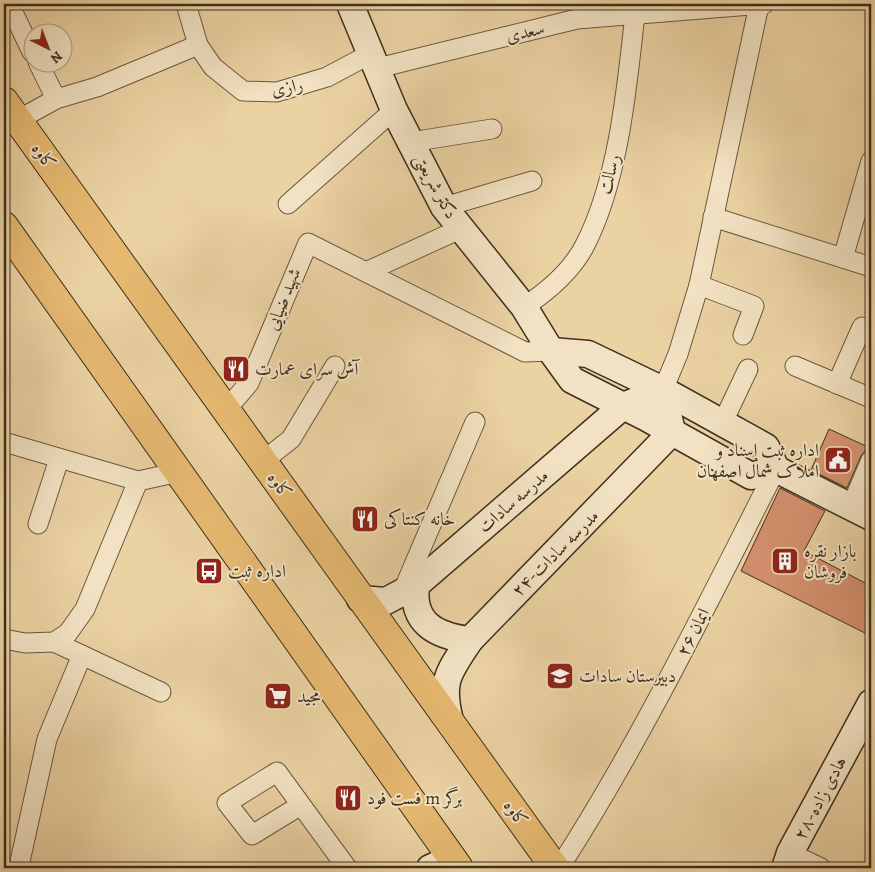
<svg xmlns="http://www.w3.org/2000/svg" width="875" height="872" viewBox="0 0 875 872" font-family="Alegreya,Amiri,serif">
	<rect width="100%" height="100%" fill="#ebd2a2"/>
	<filter id="stains"><feTurbulence type="fractalNoise" baseFrequency=".004" numOctaves="4"/><feColorMatrix values="0 0 0 0 .2 0 0 0 0 .09 0 0 0 0 .02 0 0 0 .5 -.17"/></filter>
	<radialGradient id="worn" r=".72"><stop offset=".6" stop-color="#630" stop-opacity="0"/><stop offset="1" stop-color="#630" stop-opacity=".3"/></radialGradient>
	<g fill="#d5906e" stroke="#3e301e">
		<path d="M829,429L868,447L861,456L847,488L811,470Z"/>
		<path d="M780,488L825,511L804,551L871,586V636L741,571Z"/>
	</g>
	<g fill="none" stroke-linecap="round" stroke-linejoin="round">
		<g stroke="#69583f" stroke-width="21">
			<g id="street">
				<path d="M9,4L32,52"/>
				<path d="M186,4L198,45L213,67L243,91L277,92L327,77L372,53"/>
				<path d="M38,62L56,99"/>
				<path d="M378,68L577,19L764,4"/>
				<path d="M18,120L56,99L97,87L198,45"/>
				<path d="M411,142L492,129"/>
				<path d="M288,204L394,110"/>
				<path d="M444,207L532,181"/>
				<path d="M713,217L871,267"/>
				<path d="M843,258L871,161"/>
				<path d="M366,272L460,229"/>
				<path d="M699,285L754,306L743,335"/>
				<path d="M524,307C548,291 572,271 585,245C619,179 627,86 635,14"/>
				<path d="M795,366L871,398"/>
				<path d="M837,384L862,327L871,331"/>
				<path d="M663,390L678,354L699,285L759,5"/>
				<path d="M226,410L249,383L308,243L525,352L551,351"/>
				<path d="M722,424L748,369"/>
				<path d="M4,442L138,481L179,472"/>
				<path d="M263,461L291,439L335,366"/>
				<path d="M851,507L871,460"/>
				<path d="M38,524L59,459"/>
				<path d="M402,593L475,422"/>
				<path d="M4,639L25,643L54,642L68,633L85,609L138,481"/>
				<path d="M54,642L161,692"/>
				<path d="M301,805L252,835L227,803L277,772L347,868"/>
				<path d="M790,853L821,868"/>
				<path d="M24,868L19,866L47,739L82,655"/>
				<path d="M559,868C641,741 707,604 776,469"/>
			</g>
		</g>
		<g stroke="#3e301e" stroke-width="29">
			<g id="secondary">
				<path d="M350,4L394,110L444,207L524,307L551,351L572,380L647,418L751,476L776,469"/>
				<path d="M551,351L588,354L663,390L766,447L776,469L871,517"/>
				<path d="M416,585C411,623 436,636 470,640"/>
				<path d="M360,599L386,601L416,585L623,406L663,390L672,432L470,640C448,673 440,681 450,721"/>
				<path d="M430,868L452,858"/>
				<path d="M785,868L790,853L871,703"/>
			</g>
		</g>
		<g stroke="#3e301e" stroke-width="30">
			<g id="primary">
				<path d="M4,101L555,868"/>
				<path d="M4,226L459,868"/>
			</g>
		</g>
		<use href="#street" stroke="#f2e2c3" stroke-width="19"/>
		<use href="#secondary" stroke="#f2e2c3" stroke-width="26"/>
		<use href="#primary" stroke="#e6b971" stroke-width="28"/>
	</g>
	<defs>
		<g id="restaurant-square" transform="scale(1.4375)"><rect x="-9" y="-9" width="18" height="18" rx="4" fill="#8f2418" stroke="#f2e2c3"/><path d="M-5-6h1v4h1v-4h1v4h1v-4h1v5L-1.5 .5V6h-2V.5L-5-1ZM5-6V6H3V1.5H1.5Q1.5-4 5-6Z" fill="#fff"/></g>
		<g id="civic-square" transform="scale(1.4375)"><rect x="-9" y="-9" width="18" height="18" rx="4" fill="#8f2418" stroke="#f2e2c3"/><path d="M-.6-6.5H3V-4.5H.6V-3L4-1V1h2V6H-6V1h2V-1L-.6-3ZM-1.2 2.5V6h2.4V2.5Z" fill="#fff"/></g>
		<g id="building-square" transform="scale(1.4375)"><rect x="-9" y="-9" width="18" height="18" rx="4" fill="#8f2418" stroke="#f2e2c3"/><path d="M-4-6H4V6H1V3H-1V6H-4ZM-2.5-4.3h1.7v1.8h-1.7ZM.8-4.3h1.7v1.8H.8ZM-2.5-1h1.7V.8h-1.7ZM.8-1h1.7V.8H.8Z" fill="#fff"/></g>
		<g id="bus-square" transform="scale(1.4375)"><rect x="-9" y="-9" width="18" height="18" rx="4" fill="#8f2418" stroke="#f2e2c3"/><path d="M-5-6H5V4H4V6H2V4H-2V6H-4V4H-5ZM-3.5-4V0h7V-4ZM-3.5 1.2v1.5H-2V1.2ZM2 1.2v1.5H3.5V1.2Z" fill="#fff"/></g>
		<g id="school-square" transform="scale(1.4375)"><rect x="-9" y="-9" width="18" height="18" rx="4" fill="#8f2418" stroke="#f2e2c3"/><path d="M0-5L7-2L0 1L-7-2ZM-4 1L0 2.5L4 1V4Q0 6-4 4Z" fill="#fff"/></g>
		<g id="supermarket-square" transform="scale(1.4375)"><rect x="-9" y="-9" width="18" height="18" rx="4" fill="#8f2418" stroke="#f2e2c3"/><path d="M-6-5.5h2.5l.6 2H6L4.5 2H-2.5L-4.4-4H-6ZM-1.5 3.2a1.3 1.3 0 1 0 .1 0ZM3 3.2a1.3 1.3 0 1 0 .1 0Z" fill="#fff"/></g>
	</defs>
	<g fill-rule="evenodd">
		<use href="#restaurant-square" x="236" y="369"/>
		<use href="#civic-square" x="838" y="460"/>
		<use href="#restaurant-square" x="365" y="519"/>
		<use href="#building-square" x="785" y="561"/>
		<use href="#bus-square" x="209" y="571"/>
		<use href="#school-square" x="560" y="676"/>
		<use href="#supermarket-square" x="278" y="696"/>
		<use href="#restaurant-square" x="348" y="798"/>
	</g>
	<g text-anchor="middle" dominant-baseline="central" stroke-width="4" stroke-linejoin="round" paint-order="stroke">
		<g font-size="18" fill="#3e301e" stroke="#f2e2c3">
			<text transform="translate(525 32) rotate(-14)">سعدی</text>
			<text transform="translate(287 87) rotate(-11)">رازی</text>
			<text transform="translate(44 156) rotate(54)">کاوه</text>
			<text transform="translate(609 174) rotate(-75)">رسالت</text>
			<text transform="translate(436 186) rotate(61)">دکتر شریعتی</text>
			<text transform="translate(283 299) rotate(-68)">شهید ضیایی</text>
			<text transform="translate(280 485) rotate(54)">کاوه</text>
			<text transform="translate(513 501) rotate(-41)">مدرسه سادات</text>
			<text transform="translate(555 553) rotate(-45)">۲۴-مدرسه سادات</text>
			<text transform="translate(693 632) rotate(-63)">۲۶ ایمان</text>
			<text transform="translate(820 798) rotate(-62)">۲۸-هادی زاده</text>
			<text transform="translate(516 813) rotate(54)">کاوه</text>
		</g>
		<g font-size="18" fill="#3e301e" stroke="#f2e2c3" text-anchor="start">
			<text x="255" y="369">آش سرای عمارت</text>
			<text x="819" y="450" text-anchor="end">اداره ثبت اسناد و<tspan x="819" dy="21">املاک شمال اصفهان</tspan></text>
			<text x="384" y="519">خانه کنتاکی</text>
			<text x="804" y="551">بازار نقره<tspan x="804" dy="21">فروشان</tspan></text>
			<text x="228" y="571">اداره ثبت</text>
			<text x="579" y="676">دبیرستان سادات</text>
			<text x="297" y="696">مجید</text>
			<text x="367" y="798">فست فود m برگر</text>
		</g>
	</g>
	<rect width="875" height="872" fill="none" stroke="#ebd2a2" stroke-width="20"/>
	<rect x="5" y="5" width="865" height="862" fill="none" stroke="#3e301e" stroke-width="2.5"/>
	<rect x="10" y="10" width="855" height="852" fill="none" stroke="#3e301e"/>
	<g transform="translate(48 48) rotate(138)"><circle r="24" fill="#f2e2c3" stroke="#aa9b81"/>
	<path d="M0-4L9 19L0 12L-9 19Z" fill="#8f2418"/>
	<text y="-8" font-size="14" font-weight="bold" text-anchor="middle" fill="#3e301e">N</text>
	</g>
	<rect width="100%" height="100%" filter="url(#stains)"/>
	<rect width="100%" height="100%" fill="url(#worn)"/>
</svg>
